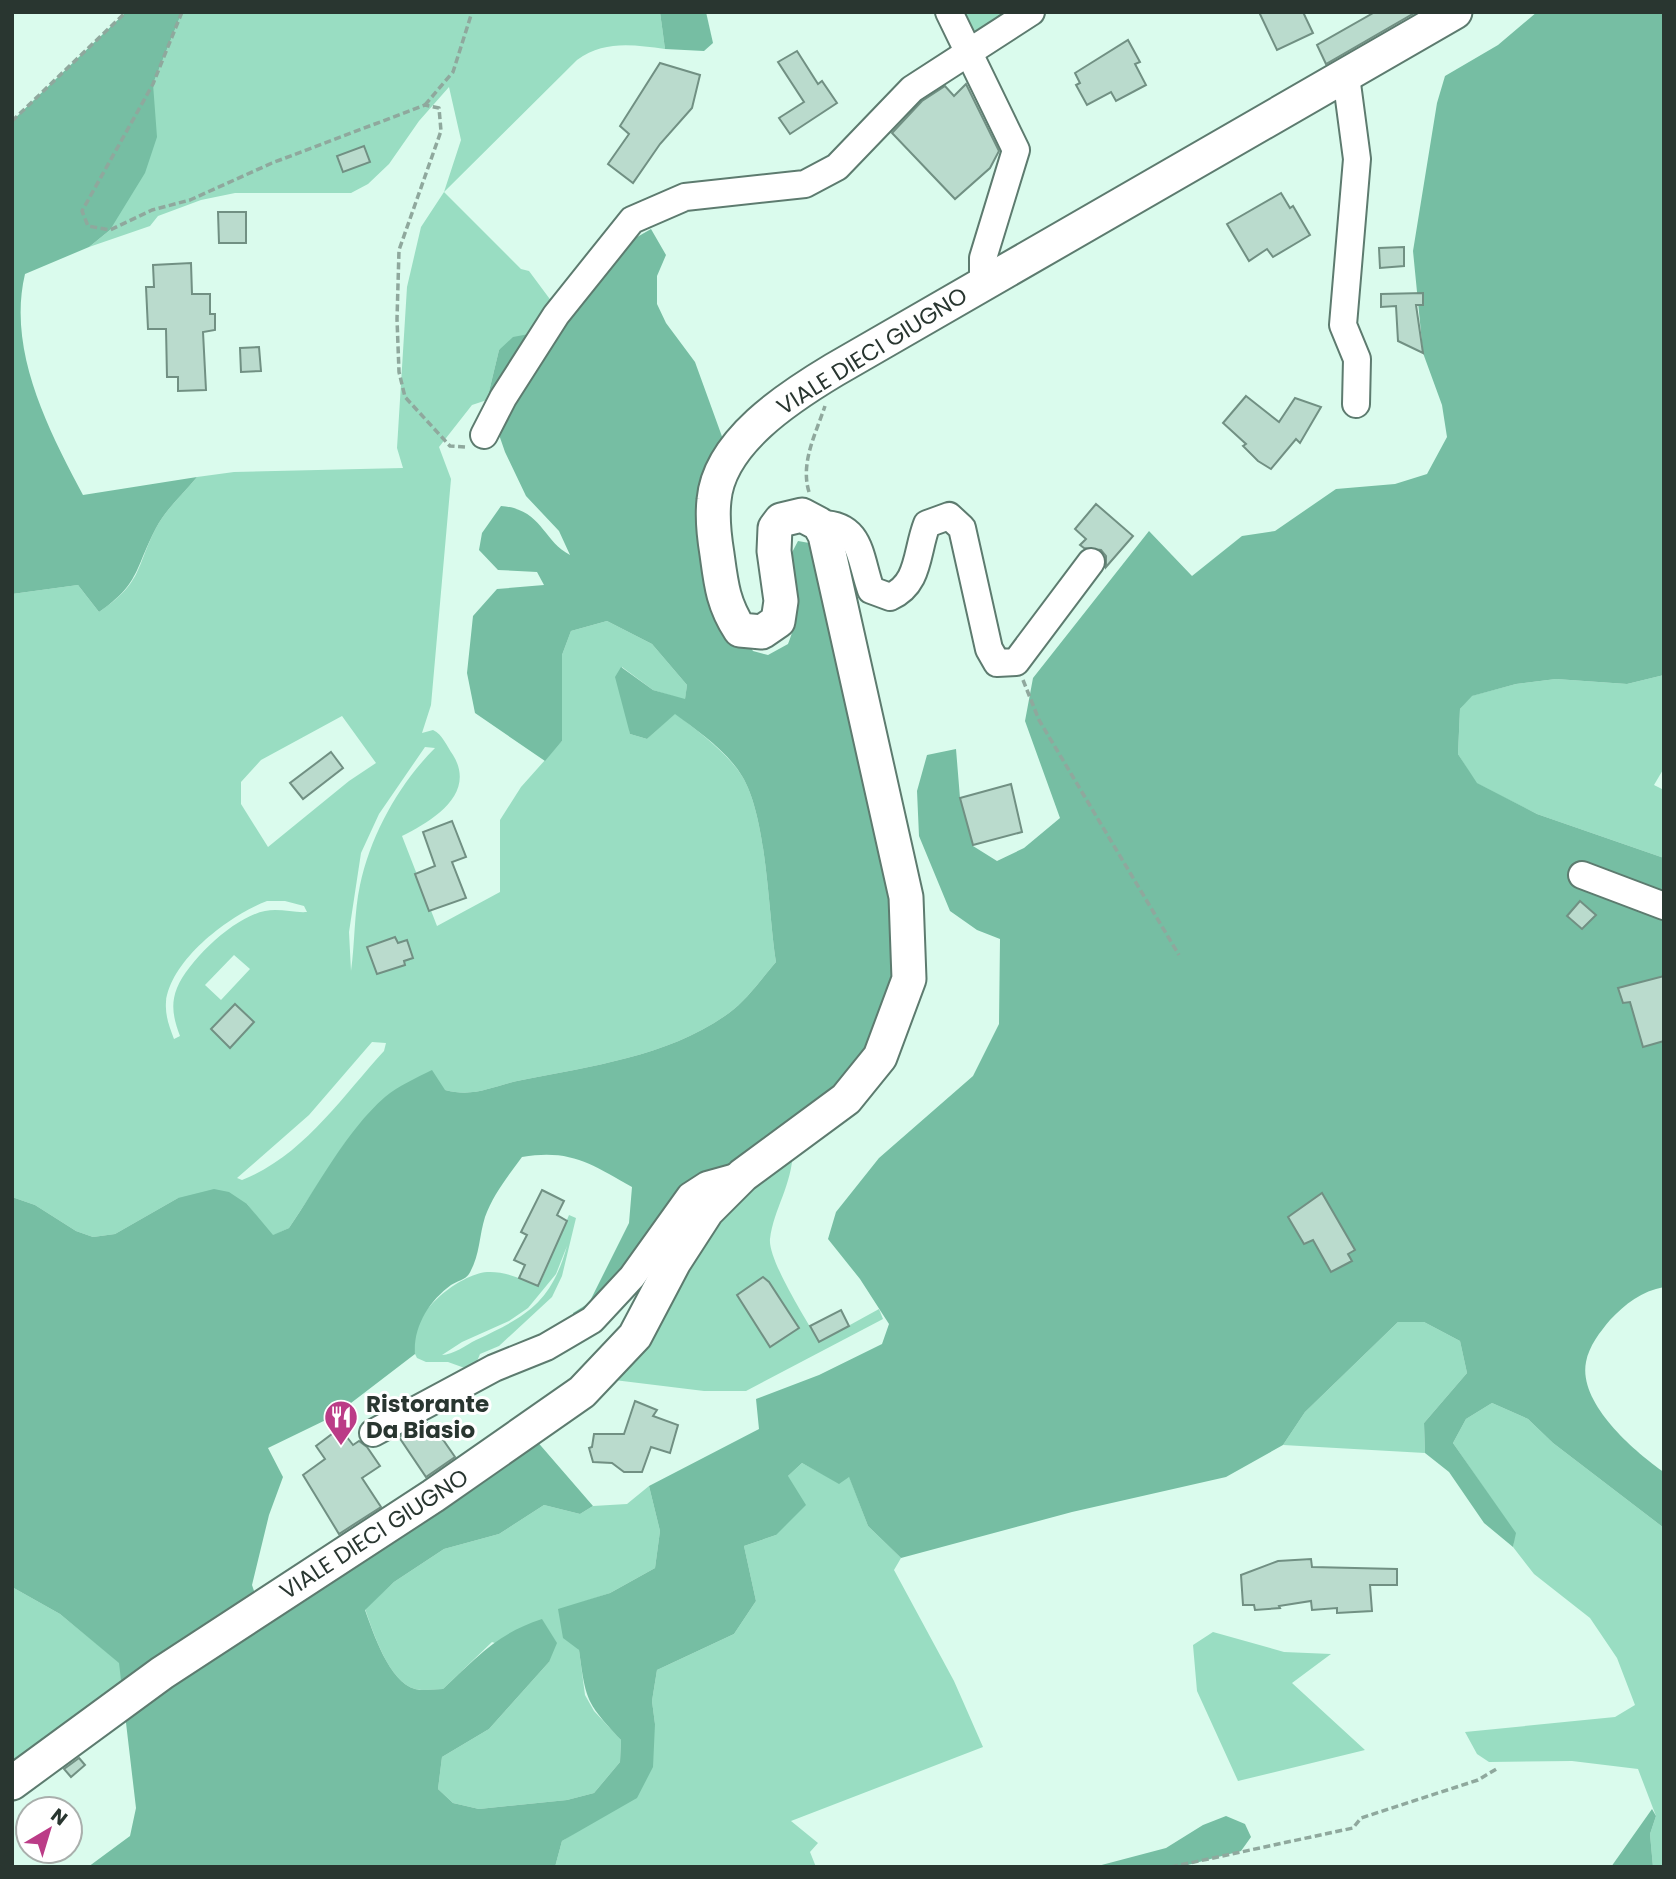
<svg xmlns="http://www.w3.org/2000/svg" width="1676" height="1879" viewBox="0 0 1676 1879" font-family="Poppins,sans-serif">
	<rect width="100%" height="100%" fill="#dafbed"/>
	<g fill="#99ddc2" fill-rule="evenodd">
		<path d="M182,12H660L665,49C633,45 605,40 577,60L444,192L521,269L529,271L552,302L529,334L499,350L487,400L472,405L439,447L451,479L431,705L422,733L433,730C443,735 446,745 453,755C477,794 432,821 402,836L437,926L500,892V820L521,787L562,741V655L571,631L607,621L652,644L687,685L685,700L653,690L622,667L630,734L647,739L675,713C697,731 726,751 742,776C767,817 768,911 776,962C762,978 747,1000 729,1013C670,1056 592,1066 522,1080C492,1086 475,1098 445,1090L345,1143L289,1228L272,1236L247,1204L178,1198L115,1234L93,1237L76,1231L35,1205L12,1197V594L78,585L99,612C143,582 135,569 156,528C165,510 184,493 197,477L234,472L403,468L397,448L407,287L421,227L444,192L461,140L449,87L419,121L389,164L368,184L351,193H235L201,200L158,216L150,226L89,247L110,230L153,84ZM342,716L376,763L349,781L268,847L241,804V782L261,760ZM425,747L435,748C399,784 371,834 360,885C354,913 355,943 351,971L349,932L361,853L379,814ZM267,901H285L304,906L307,912C294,913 279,908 265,911C234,917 189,960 177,988C170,1005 174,1020 180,1036L174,1039C169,1026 165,1015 166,1002C171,959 230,915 267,901ZM395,937L398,943L407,940L413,958L404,961L405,965L377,974L368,947ZM234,955L250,969L221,1000L205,985ZM235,1004L254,1022L230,1048L211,1029ZM372,1042L386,1043L384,1051C341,1098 303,1156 242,1180L237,1178L309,1115Z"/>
		<path d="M949,12H1042L969,51Z"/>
		<path d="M1664,675V768L1654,785L1664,790V858L1537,814L1476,783L1458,754L1460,709L1471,696L1516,684L1556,679L1627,684Z"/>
		<path d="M793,1150C792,1186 774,1208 770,1239C768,1260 807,1321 819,1342L879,1309L883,1319L746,1391H704L606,1379L693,1237ZM763,1278L793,1319V1332L770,1347L737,1295Z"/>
		<path d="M569,1215L576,1218L562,1276L552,1297L499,1346L480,1354L473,1371L448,1362H426L417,1358C398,1323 455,1275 487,1272C505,1271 522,1279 539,1286ZM567,1246C551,1303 527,1316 476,1340C466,1345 453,1355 442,1355L462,1342L509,1321L528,1308L556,1274Z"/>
		<path d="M1398,1322H1424L1460,1341L1467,1373L1424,1423L1425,1453L1283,1445L1305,1412Z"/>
		<path d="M1492,1403L1528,1419L1553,1443L1664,1528V1867H1653L1650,1834L1656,1816L1638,1769L1572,1761L1489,1762L1477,1754L1465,1732L1615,1717L1635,1705L1617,1658L1590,1618L1534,1574L1513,1547L1515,1533L1453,1443L1466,1419Z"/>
		<path d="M802,1463L839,1483L849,1476L868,1526L901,1558L894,1570L954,1681L983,1747L791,1821L818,1843L810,1852L816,1867H555L562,1841L598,1818L655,1724L652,1701L657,1670L734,1634L756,1601L744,1546L776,1535L788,1476Z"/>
		<path d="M649,1486L660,1531L655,1568L610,1593L559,1610L579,1650L585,1695L594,1711L621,1740L620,1762L594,1793L567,1800L479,1809L453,1803L438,1789L442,1757L489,1729L549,1662L492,1642L443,1689C435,1689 423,1691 415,1689C389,1682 373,1632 365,1609L394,1582L444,1549L499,1534L544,1505L580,1514L593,1506L627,1504Z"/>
		<path d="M12,1587L60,1614L120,1663L124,1689L12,1771Z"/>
		<path d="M1213,1632L1284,1652L1331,1654L1292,1683L1365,1750L1238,1781L1197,1691L1193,1645Z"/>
	</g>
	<g fill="#76bea3">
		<path d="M126,12H182L153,84L157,137L145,173L110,230L89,247L25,274C7,350 48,429 83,495L197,477C184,493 165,510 156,528C135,568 140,584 99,612L78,585L12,594V121Z"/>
		<path d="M660,12H706L713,43L704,51L665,49Z"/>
		<path d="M1537,12H1664V675L1627,684L1556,679L1516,684L1472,696L1460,709L1458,754L1477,783L1537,814L1664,858V1287C1642,1291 1625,1304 1610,1320C1600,1332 1589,1346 1586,1362C1578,1403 1634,1451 1664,1472V1528L1553,1443L1528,1419L1492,1403L1466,1419L1453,1443L1516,1533L1513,1547L1484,1523L1449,1472L1425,1453L1424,1423L1467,1373L1460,1341L1424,1322H1398L1305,1412L1283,1445L1226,1477L1072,1512L901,1558L868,1526L849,1477L839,1484L802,1463L788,1476L806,1505L776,1535L744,1546L756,1601L734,1634L657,1670L652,1701L655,1724L653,1767L637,1798L562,1841L555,1867H88L130,1836L136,1808L119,1663L60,1614L12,1587V1197L35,1205L76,1231L93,1237L115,1234L178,1198L214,1189L229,1192L247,1204L273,1235L289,1228C318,1186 346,1131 385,1097C398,1086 416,1078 432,1070L445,1090C475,1098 492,1086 522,1080C592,1066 670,1056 729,1013C747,1000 762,978 776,962C768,911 767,817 742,776C727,751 698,731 675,714L647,739L630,734L615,677L621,667L653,690L685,699L687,685L652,644L607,621L571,631L562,655V741L545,761L475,713L467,673L473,616L497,589L544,585L537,572L498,570L479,550L482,533L501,506C542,509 542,540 570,555L559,531L526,496L505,452L487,400L499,350L513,337L556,329L625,244L651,229L666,255L657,276V304L666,323L695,362L724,442L726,608L753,651L768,655L788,644C800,615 796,593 786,564L798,541L815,544L906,897L880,1057L573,1331V1313L589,1303L629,1223L632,1187C591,1164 571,1149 522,1157C508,1176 493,1195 485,1217C479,1236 480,1256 469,1274C465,1280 457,1281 451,1285C429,1301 413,1327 415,1354L334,1416L268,1448L283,1477L269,1515L252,1585L263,1617L535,1439L593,1506L580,1514L544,1505L499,1534L444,1549L394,1582L365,1610C373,1632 389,1682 415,1689C423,1691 435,1689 443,1689C476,1658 498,1633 542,1619L557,1643L549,1662L489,1729L442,1757L438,1789L453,1803L479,1809L567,1800L594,1793L620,1762L621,1740C586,1702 586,1701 579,1650L563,1638L558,1609L610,1593L655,1568L660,1531L649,1486L759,1429L756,1399L819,1375L882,1344L889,1324L860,1279L828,1239L836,1212L879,1158L973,1076L999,1024L1000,939L977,930L950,911L919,836L917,791L927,755L956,749L960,798L973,846L997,861L1024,848L1060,818L1025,721L1033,678L1149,531L1192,576L1242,536L1275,531L1336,489L1395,484L1427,474L1447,437L1442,405L1423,353L1413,251L1437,103L1445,76L1498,45Z"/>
		<path d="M1652,1809L1656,1816L1650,1834L1653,1867H1611Z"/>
		<path d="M1226,1816L1245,1824L1251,1837L1241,1851L1180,1867H1094L1166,1848L1203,1825Z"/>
	</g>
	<g fill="#badbcd" stroke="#719083" stroke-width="2">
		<path d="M1259,12H1303L1313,33L1277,50Z"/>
		<path d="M1375,12H1416L1326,64L1317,45Z"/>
		<path d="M1128,40L1140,62L1135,64L1146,85L1116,101L1111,92L1087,105L1076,85L1080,83L1075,73Z"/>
		<path d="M797,51L818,84L822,81L837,103L790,134L779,118L804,102L778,62Z"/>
		<path d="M660,63L700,75L692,108L660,144L633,183L608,164L629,134L620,126Z"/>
		<path d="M966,84L999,151L990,168L955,199L892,133L922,101L945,86L954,96Z"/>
		<path d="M364,146L370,162L343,172L337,156Z"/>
		<path d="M1281,193L1290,208L1293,206L1310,235L1273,257L1267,249L1249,261L1227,224Z"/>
		<path d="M218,212H246V243H219Z"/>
		<path d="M1404,247V266L1380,268L1379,248Z"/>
		<path d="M191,263L192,294H210V314H215V330L203,332L206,390L178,391V377H167L166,329H148L146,287H154L153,265Z"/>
		<path d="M1423,293V305H1416L1423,353L1398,341L1396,306L1381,307V294Z"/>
		<path d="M259,347L261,371L241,372L240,348Z"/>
		<path d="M1246,396L1279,422L1295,398L1321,407L1300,443L1296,439L1271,469L1258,461L1243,446L1246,444L1223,423Z"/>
		<path d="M1096,504L1133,536L1106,567V556L1101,550L1084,548L1080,545L1086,539L1075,529Z"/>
		<path d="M331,752L343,768L303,799L290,783Z"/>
		<path d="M1011,784L1022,832L973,845L960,798Z"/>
		<path d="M452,821L466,857L452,862L466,898L429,911L415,874L435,866L423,832Z"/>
		<path d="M1580,901L1596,915L1582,929L1567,916Z"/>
		<path d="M395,937L398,943L407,940L413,958L404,961L405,965L377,974L367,947Z"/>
		<path d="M1664,976V1041L1643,1047L1630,1002L1623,1003L1618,988Z"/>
		<path d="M235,1004L254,1022L230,1048L211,1029Z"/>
		<path d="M542,1190L564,1201L557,1215L567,1221L538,1286L519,1278L525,1265L514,1260L527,1235L521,1232Z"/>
		<path d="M1322,1193L1355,1250L1348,1254L1352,1261L1331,1272L1313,1240L1304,1244L1288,1217Z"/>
		<path d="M763,1277L769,1282L799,1328L770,1347L737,1295Z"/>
		<path d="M841,1310L849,1326L819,1342L810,1326Z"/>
		<path d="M635,1401L657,1410L653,1416L678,1425L670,1453L651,1447L642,1472H624L612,1463L593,1462L589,1448L592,1447L594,1434H624Z"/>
		<path d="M426,1422L433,1434L437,1431L455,1457L426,1477L399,1437Z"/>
		<path d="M340,1428L353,1445L359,1441L367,1447L380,1466L362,1478L381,1507L339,1534L303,1475L325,1459L316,1446Z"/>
		<path d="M1311,1559L1312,1567L1397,1569V1585H1370L1372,1611L1337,1613V1608L1312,1610L1311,1601L1279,1606L1280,1608L1255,1610L1254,1605H1243L1241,1575L1278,1561Z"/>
		<path d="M79,1758L85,1765L71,1777L64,1769Z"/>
	</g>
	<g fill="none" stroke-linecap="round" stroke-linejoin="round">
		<g stroke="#5d7b6f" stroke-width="30">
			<g id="minor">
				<path d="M949,12L1016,150L983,258V282"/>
				<path d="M1346,76L1357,159L1343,325L1357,359L1356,404"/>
				<path d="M484,435L503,398L556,315L632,220L685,197L805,184L837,167L912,89L1031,12"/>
				<path d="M819,524C862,523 859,557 871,590L890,597C920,584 916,552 927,524L949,516L962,528L989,649L997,663L1016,662L1091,562"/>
				<path d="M1582,875L1664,906"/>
				<path d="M373,1433L494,1368L546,1347L592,1320L632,1277L690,1196L707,1185L743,1175"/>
			</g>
		</g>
		<g stroke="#5d7b6f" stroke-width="37">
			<path id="major" d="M12,1783L162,1673L433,1496L582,1392L635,1336L674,1262L707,1211L743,1175L846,1099L880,1057L909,979L906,897L825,535L819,524L802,515L781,520L775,528L774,551L781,601L778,621L762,632L740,630C723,604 721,584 717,554C714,536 712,518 714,500C719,442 789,397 834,370L1455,12"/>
		</g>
		<g stroke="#8fa89d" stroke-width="3.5" stroke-dasharray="7 3.5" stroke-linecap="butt">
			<path d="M182,12L153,84L82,211L88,226L110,230L152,210L190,200L272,163L425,105L439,108L441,131L399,250L397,319L399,372L405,397L450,446L465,447"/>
			<path d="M425,105L453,72L472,12"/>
			<path d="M12,121L126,12"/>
			<path d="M809,492C800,463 816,433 825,406"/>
			<path d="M1023,680L1039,720L1179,955"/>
			<path d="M1171,1867L1353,1828L1361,1818L1478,1780L1498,1768"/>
		</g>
		<use href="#minor" stroke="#fff" stroke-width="26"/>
		<use href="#major" stroke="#fff" stroke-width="33"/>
	</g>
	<defs>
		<g id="restaurant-pin" transform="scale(1.75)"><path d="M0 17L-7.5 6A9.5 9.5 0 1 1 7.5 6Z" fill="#bb3c87" stroke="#fff"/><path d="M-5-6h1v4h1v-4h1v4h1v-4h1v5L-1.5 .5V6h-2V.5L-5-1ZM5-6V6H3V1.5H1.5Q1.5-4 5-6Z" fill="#fff"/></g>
	</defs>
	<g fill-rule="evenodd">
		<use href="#restaurant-pin" x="341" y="1417"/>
	</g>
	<g text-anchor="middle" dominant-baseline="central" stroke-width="6" stroke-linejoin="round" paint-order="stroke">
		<g font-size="23" fill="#293630" stroke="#fff">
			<text transform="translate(872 351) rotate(-32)">VIALE DIECI GIUGNO</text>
			<text transform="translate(374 1534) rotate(-33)">VIALE DIECI GIUGNO</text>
		</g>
		<g font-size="23" font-weight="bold" fill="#293630" stroke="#fff" text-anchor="start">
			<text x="366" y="1404">Ristorante<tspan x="366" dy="26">Da Biasio</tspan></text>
		</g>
	</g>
	<rect width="1676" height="1879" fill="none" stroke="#293630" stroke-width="28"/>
	<g transform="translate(49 1830) rotate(38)"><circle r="33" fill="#ffffff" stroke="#a9afac" stroke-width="2"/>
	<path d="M0-5L12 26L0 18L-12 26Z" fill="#bb3c87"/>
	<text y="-10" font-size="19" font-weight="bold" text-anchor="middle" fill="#293630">N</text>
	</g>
</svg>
